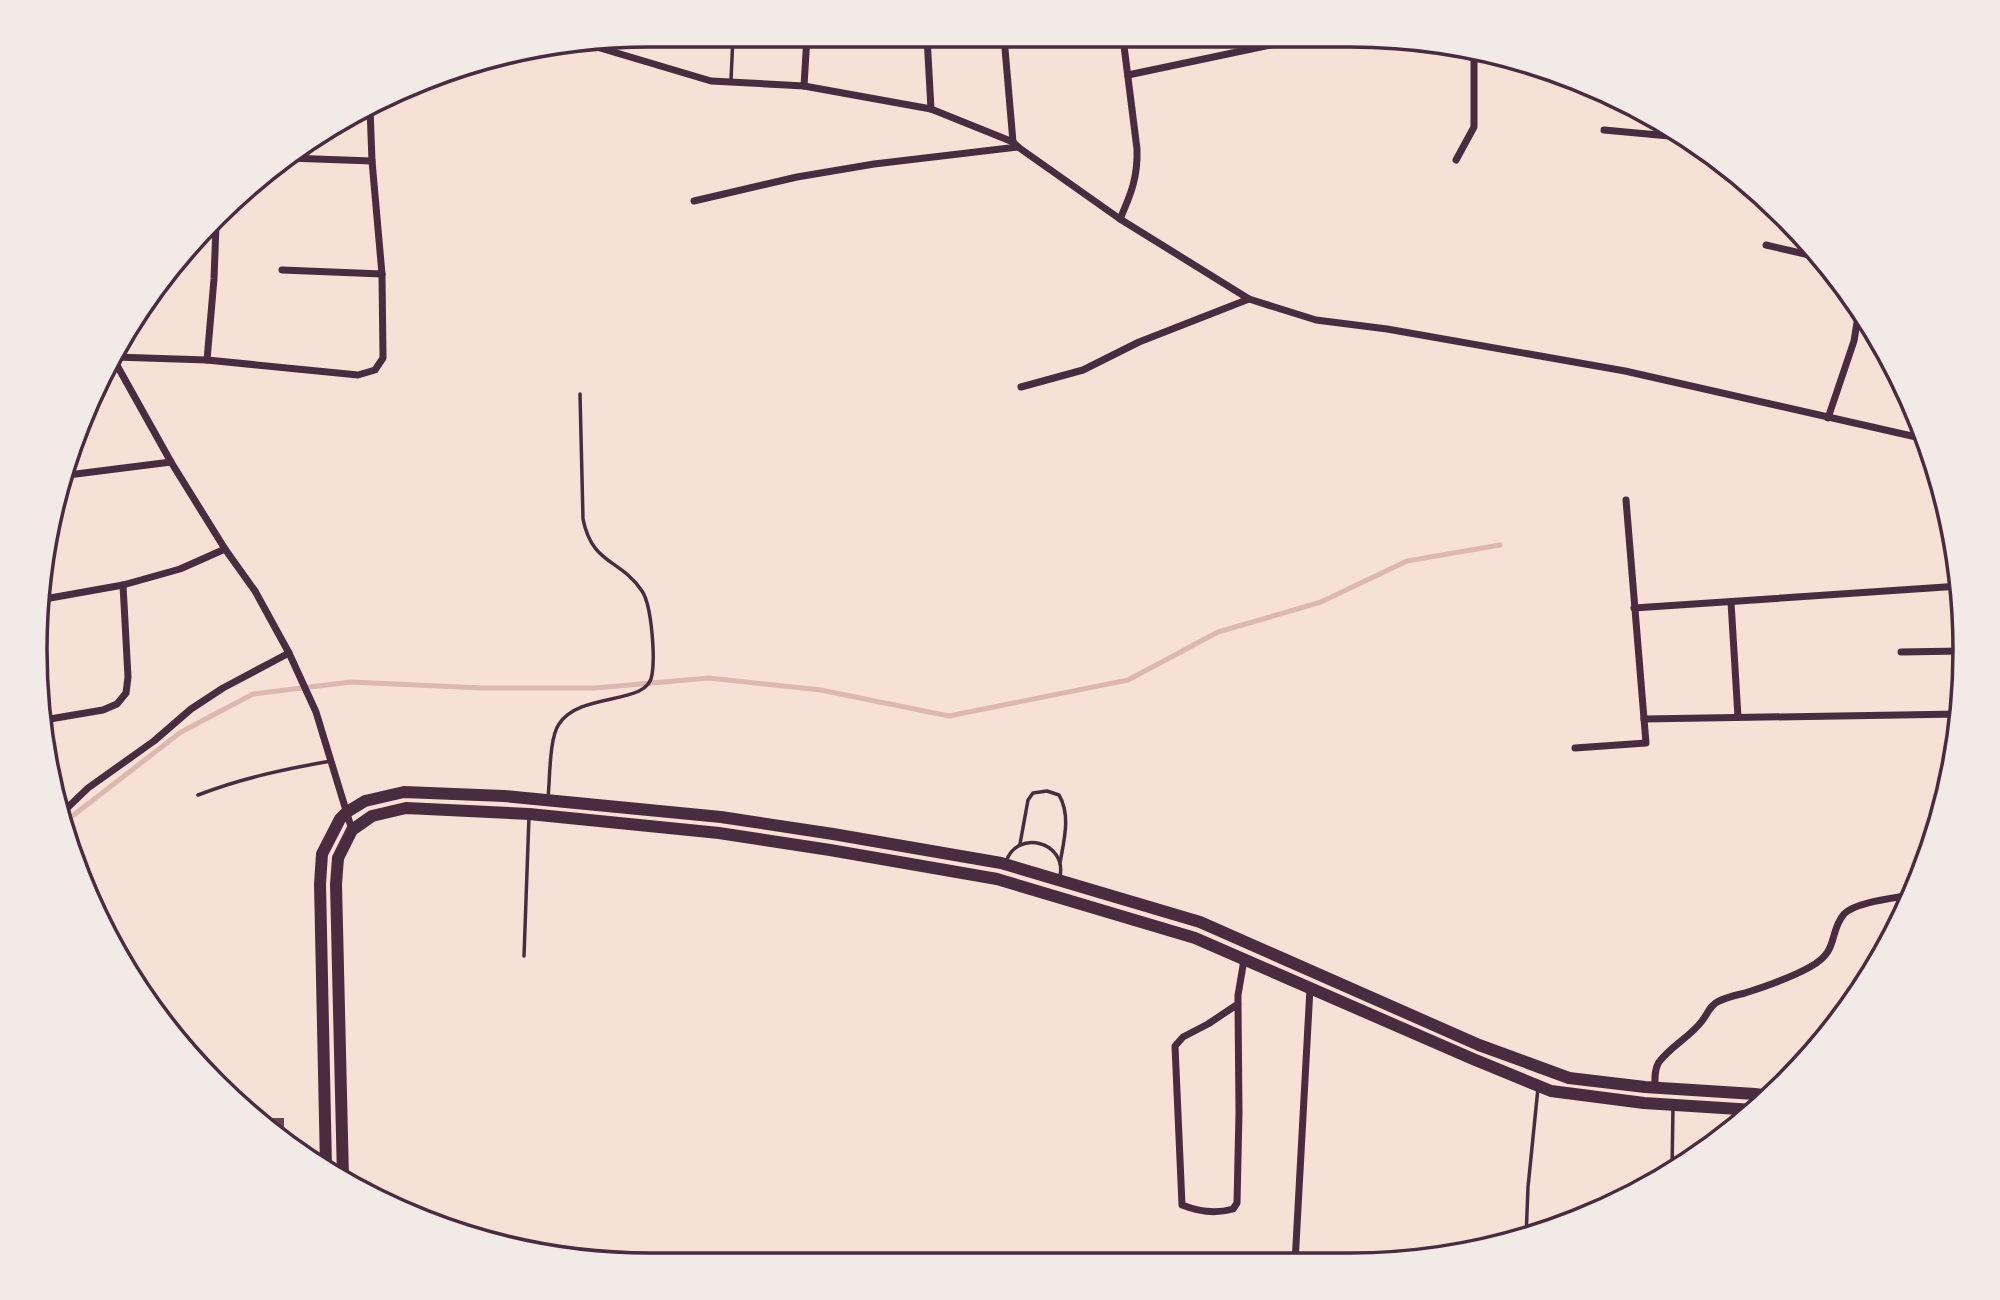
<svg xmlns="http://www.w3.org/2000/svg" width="2000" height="1300" viewBox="0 0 2000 1300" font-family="'Titillium Web',sans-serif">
	<rect width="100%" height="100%" fill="#f7e1d7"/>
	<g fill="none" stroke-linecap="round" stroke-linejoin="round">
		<path stroke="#dcb8b0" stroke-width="5" d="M66,821L181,732L253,694L351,682L482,688H595L709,678L821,690L949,716L1128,680L1218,632L1321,602L1407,561L1500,545"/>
	</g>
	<path fill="#644757" d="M263,1118H284V1139L263,1125Z"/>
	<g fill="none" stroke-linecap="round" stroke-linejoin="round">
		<g stroke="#4a2c40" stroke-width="3.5">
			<path d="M731,80L733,36"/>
			<path d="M198,795C242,778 285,769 331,761"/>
			<path d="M548,798C550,780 549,738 559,724C581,691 648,706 652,675C655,657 652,606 642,591C621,559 592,565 583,519L580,394"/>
			<path d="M1020,844L1028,800L1033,793L1047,791L1059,795C1071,815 1064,840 1060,863"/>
			<path d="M1006,862C1016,829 1067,841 1060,876"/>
			<path d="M524,956L529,816"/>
			<path d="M1672,1171L1673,1107"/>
			<path d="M1526,1238L1528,1187L1538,1088"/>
		</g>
		<g stroke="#4a2c40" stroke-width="7">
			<path d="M927,37L931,109"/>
			<path d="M1004,37L1013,142"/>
			<path d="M590,45L711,81L804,86L931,109L1013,142L1018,147L1120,219L1249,299L1316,320L1387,329L1625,371L1925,439"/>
			<path d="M1128,75L1299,39"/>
			<path d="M804,86L807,36"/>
			<path d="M1604,130L1680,137"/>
			<path d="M288,158L372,161"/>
			<path d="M1456,160L1474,127V53"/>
			<path d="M694,201L797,177L874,164L1018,147"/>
			<path d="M1120,219C1131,194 1138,177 1137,149L1123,38"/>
			<path d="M1766,245L1822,258"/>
			<path d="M282,270L382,274"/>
			<path d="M115,357L207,360L358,375L375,370L383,358L382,274L372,161L370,108"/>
			<path d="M114,360L171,462L225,549L255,591L289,653L316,712L352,830"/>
			<path d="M207,360L214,279L216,225"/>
			<path d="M1021,387L1083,370L1139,342L1249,299"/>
			<path d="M1828,418L1854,341L1859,310"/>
			<path d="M68,475L171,462"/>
			<path d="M39,600L123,585L180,569L225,549"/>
			<path d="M1731,602L1738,717"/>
			<path d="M1634,608L1960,586"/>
			<path d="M1901,652L1962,651"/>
			<path d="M1644,719L1960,714"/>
			<path d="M44,720L103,710L117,704L126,693L128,677L123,585"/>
			<path d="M1575,748L1646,743L1626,500"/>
			<path d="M63,812L88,788L154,741L191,709L223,688L289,653"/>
			<path d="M1238,1004L1208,1024L1183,1037L1175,1046L1182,1205C1197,1211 1216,1214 1233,1209L1237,1203L1239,1112L1238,1004V995L1244,960"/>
			<path d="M1655,1088C1655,1079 1654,1069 1659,1062C1671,1046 1690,1037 1702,1021C1708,1013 1710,1005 1719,1001C1727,997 1737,995 1745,993C1767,986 1790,978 1810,967C1840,951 1828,933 1844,914C1855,902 1895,898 1911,895"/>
			<path d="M1295,1263L1310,988"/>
		</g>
		<g stroke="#4a2c40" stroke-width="12">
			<path d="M326,1167L320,884L322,854L340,819L347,812L365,801L404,792L504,796L721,817L833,834L1001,863L1200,922L1479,1045L1569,1078L1645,1087L1755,1094L1769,1096"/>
			<path d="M343,1178L336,884L338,858L352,830L372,816L406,808L529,814L719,833L830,850L997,879L1195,938L1473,1059L1551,1091L1644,1103L1754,1110"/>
		</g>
	</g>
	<path d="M0 0H2000V1300H0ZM650 47H1350A603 603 0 0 1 1953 650V650A603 603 0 0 1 1350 1253H650A603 603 0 0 1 47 650V650A603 603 0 0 1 650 47Z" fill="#f1eae7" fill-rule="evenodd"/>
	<path fill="none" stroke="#4a2c40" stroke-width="3.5" d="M650 47H1350A603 603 0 0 1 1953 650V650A603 603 0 0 1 1350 1253H650A603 603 0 0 1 47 650V650A603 603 0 0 1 650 47Z"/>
</svg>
